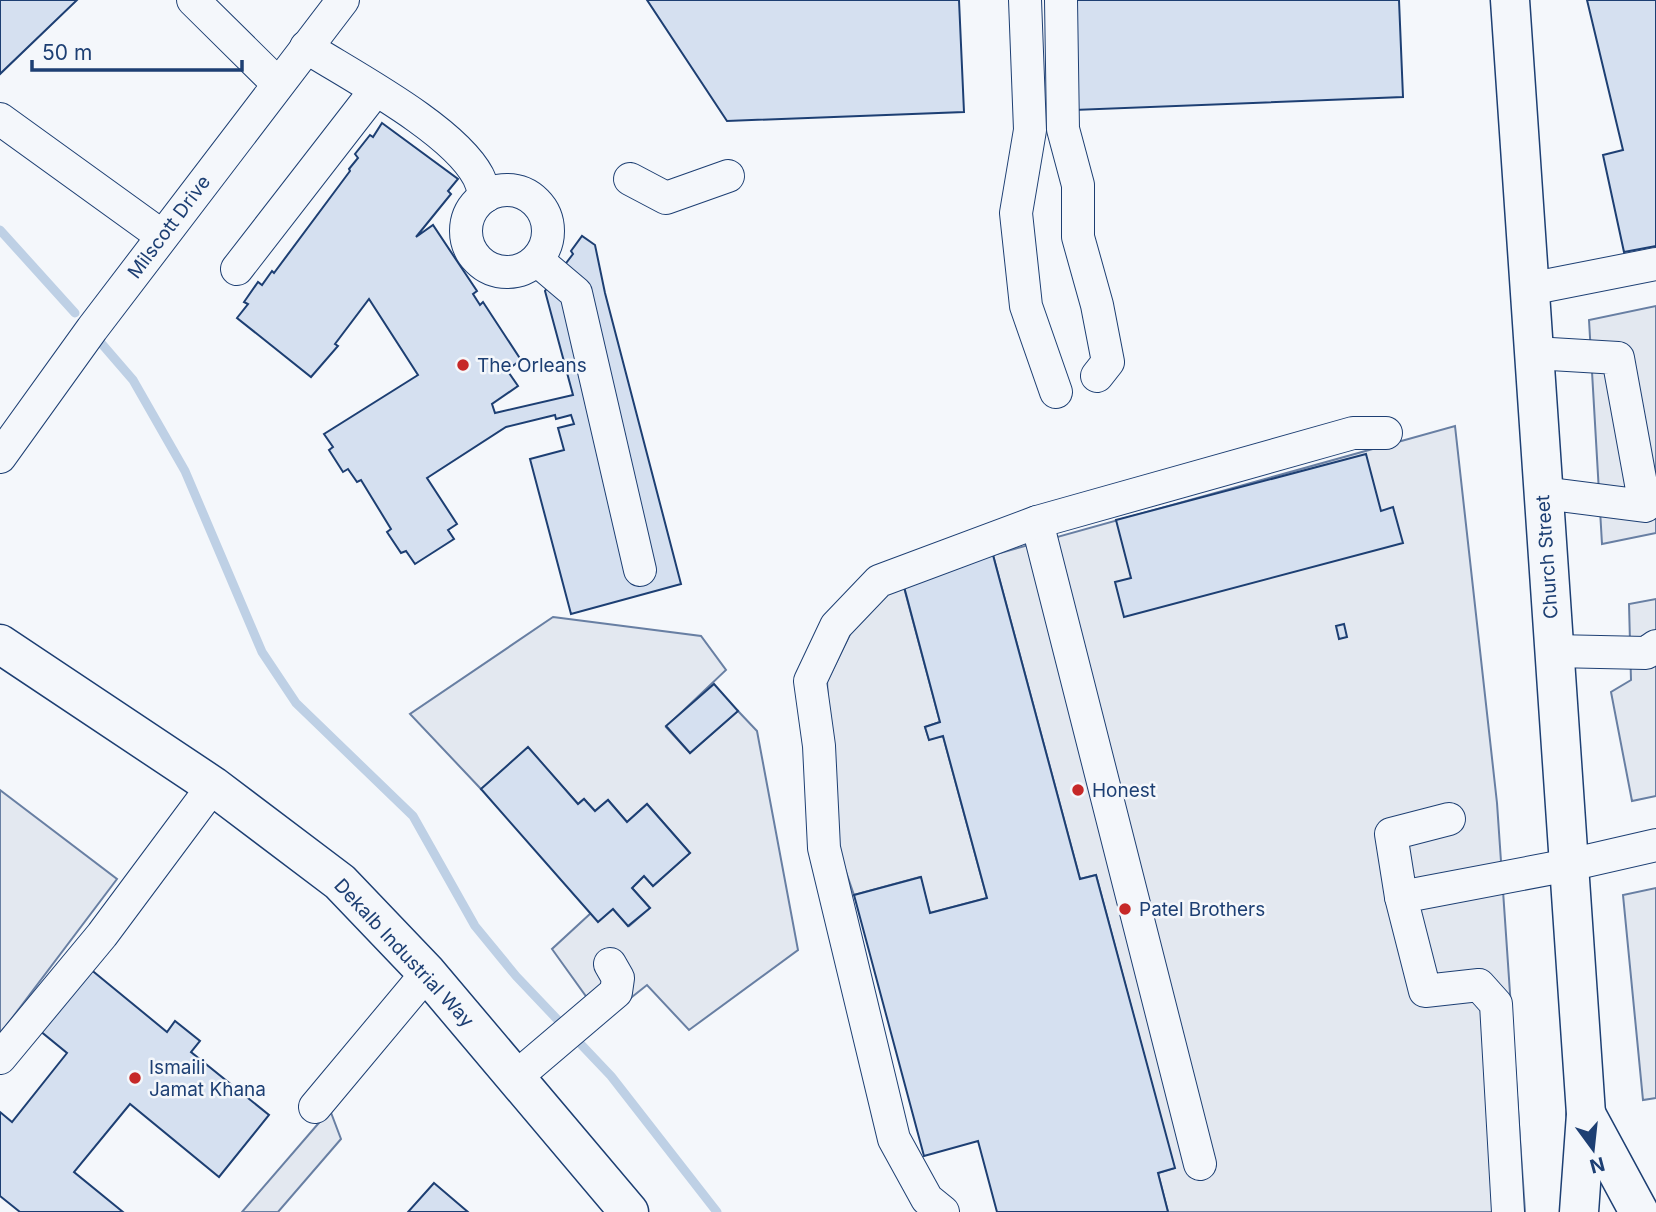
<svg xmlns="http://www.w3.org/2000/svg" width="1656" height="1212" viewBox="0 0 1656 1212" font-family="Inter,sans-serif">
	<rect width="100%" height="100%" fill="#f4f7fb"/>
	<g fill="#e3e8f0" stroke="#687fa3" stroke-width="2">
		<path d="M1656,306V533L1602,544L1589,320Z"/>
		<path d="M1455,426L1497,803L1525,1212H1168L1158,1173L1174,1168L1096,875L1080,879L993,555Z"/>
		<path d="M902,580L940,722L925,727L929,739L943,736L987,898L930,913L920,877L854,895L835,840L827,681L862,610Z"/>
		<path d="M1656,599V796L1632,801L1611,692L1631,680L1629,604Z"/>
		<path d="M553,617L701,636L726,670L666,727L690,753L738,711L757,731L798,950L689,1030L647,985L603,1020L552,949L591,913L613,909L629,926L650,908L632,888L644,876L653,886L690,853L647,804L627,822L608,800L595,811L584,799L578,804L528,748L481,789L410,714Z"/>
		<path d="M0,790L117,879L0,1034Z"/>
		<path d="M1656,888V1098L1643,1100L1623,895Z"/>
		<path d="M330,1110L341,1139L278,1212H242Z"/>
	</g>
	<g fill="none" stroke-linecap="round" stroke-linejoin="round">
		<g stroke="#bed0e5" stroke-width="9">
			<path d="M0,230L75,313"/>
			<path d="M95,336L133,380L185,471L262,652L296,703L413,816L475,926L516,976L611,1076L717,1212"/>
		</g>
	</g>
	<g fill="#d5e0f0" stroke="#1d3f73" stroke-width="2">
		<path d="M0,0H77L0,74Z"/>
		<path d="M647,0H959L964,112L727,121Z"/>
		<path d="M1075,0H1399L1403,97L1074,110Z"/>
		<path d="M1587,0H1656V246L1624,252L1603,155L1623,150Z"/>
		<path d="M382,123L458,179L448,191L451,194L416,237L433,225L477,291L473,294L480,305L483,302L521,360L507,370L518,386L492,404L495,413L573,395L545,291L573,254L571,251L582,236L595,245L605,293L681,584L571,614L530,459L564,450L558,428L574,424L571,415L556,419L555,415L506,427L427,478L457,524L448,530L454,539L415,564L406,551L401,553L387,532L391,529L361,480L357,482L348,469L343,472L329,450L333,447L324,434L418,375L369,299L335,344L338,346L311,377L237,318L248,304L244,302L258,282L262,285L272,271L274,273L350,171L349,169L358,158L355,154L370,135L373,137Z"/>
		<path d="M1366,454L1381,511L1393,507L1403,543L1124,617L1115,582L1131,578L1116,520Z"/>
		<path d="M993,555L1080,879L1096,875L1175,1168L1158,1173L1168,1212H997L978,1141L924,1156L854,895L921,877L930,913L987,898L943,736L929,740L925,727L940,722L902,579Z"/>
		<path d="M1344,624L1347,637L1339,639L1336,626Z"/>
		<path d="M714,684L738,711L690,753L666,726Z"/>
		<path d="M528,747L578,804L584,799L595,811L608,800L627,822L647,804L690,853L653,886L644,876L632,888L650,908L628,926L613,909L598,922L481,789Z"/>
		<path d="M89,968L167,1032L175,1021L200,1041L191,1052L269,1115L219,1177L130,1104L74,1172L123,1212H20L0,1196V1112L12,1122L67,1053L39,1030Z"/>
		<path d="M434,1183L468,1212H408Z"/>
	</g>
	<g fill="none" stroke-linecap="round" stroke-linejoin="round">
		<g stroke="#1d3f73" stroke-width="34">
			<g id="minor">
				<path d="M193,0L278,84"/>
				<path d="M1025,0L1030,130L1016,213L1026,306L1056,392"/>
				<path d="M1061,0L1063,129L1078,185V237L1097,305L1108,362L1097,376"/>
				<path d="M306,47C352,76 453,129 478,176C481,182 483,189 486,196"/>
				<path d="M0,119L162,236"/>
				<path d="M630,179L666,198L728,176"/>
				<circle cx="507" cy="231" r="41"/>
				<path d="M537,260L576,293L640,570"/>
				<path d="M237,269L375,91"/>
				<path d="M1529,289L1656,264"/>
				<path d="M1534,353L1618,358L1645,506L1543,493"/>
				<path d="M0,457L92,329L343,0"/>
				<path d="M1037,522L1200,1164"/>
				<path d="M1554,651L1646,653L1656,646"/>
				<path d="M1401,897L1391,834L1449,819"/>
				<path d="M0,1058L102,935L213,786"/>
				<path d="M516,1077L616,992L618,978L610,964"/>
				<path d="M315,1107L427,973"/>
				<path d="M943,1212L927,1199L894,1139L824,848L819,746L810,681L836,626L879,581L1037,522L1353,433H1386"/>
				<path d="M1508,1212L1496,1004L1479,985L1425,991L1401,897L1569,865L1656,845"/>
			</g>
		</g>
		<g stroke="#1d3f73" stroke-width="41">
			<g id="major">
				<path d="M1510,0L1586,1114L1579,1212"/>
				<path d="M0,644L213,786L340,882L427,973L629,1212"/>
				<path d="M1586,1114L1639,1212"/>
			</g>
		</g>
		<use href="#minor" stroke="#f4f7fb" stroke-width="32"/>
		<use href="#major" stroke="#f4f7fb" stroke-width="38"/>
	</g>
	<g fill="#c62828" stroke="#f4f7fb" stroke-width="2.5">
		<circle cx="463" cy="365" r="7"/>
		<circle cx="1078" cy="790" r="7"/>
		<circle cx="1125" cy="909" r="7"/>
		<circle cx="135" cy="1078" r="7"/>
	</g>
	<g text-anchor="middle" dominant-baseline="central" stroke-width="5" stroke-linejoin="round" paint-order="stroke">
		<g font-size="19" fill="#1d3f73" stroke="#f4f7fb">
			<text transform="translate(169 227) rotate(-53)">Milscott Drive</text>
			<text transform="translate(1547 557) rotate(-94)">Church Street</text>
			<text transform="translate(404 953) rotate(47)">Dekalb Industrial Way</text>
		</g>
		<g font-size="19" fill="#1d3f73" stroke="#f4f7fb" text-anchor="start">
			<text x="477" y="365">The Orleans</text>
			<text x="1092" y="790">Honest</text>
			<text x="1139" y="909">Patel Brothers</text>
			<text x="149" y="1067">Ismaili<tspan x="149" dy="22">Jamat Khana</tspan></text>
		</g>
	</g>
	<g transform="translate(1593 1149) rotate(165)" stroke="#f4f7fb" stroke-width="5" paint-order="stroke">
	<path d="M0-5L12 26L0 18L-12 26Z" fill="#1d3f73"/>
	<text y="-10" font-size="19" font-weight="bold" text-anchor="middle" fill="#1d3f73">N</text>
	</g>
	<path d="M32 60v10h210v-10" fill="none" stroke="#1d3f73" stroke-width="3.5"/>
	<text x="42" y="60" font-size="21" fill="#1d3f73" stroke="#f4f7fb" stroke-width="5" paint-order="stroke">50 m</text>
</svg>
